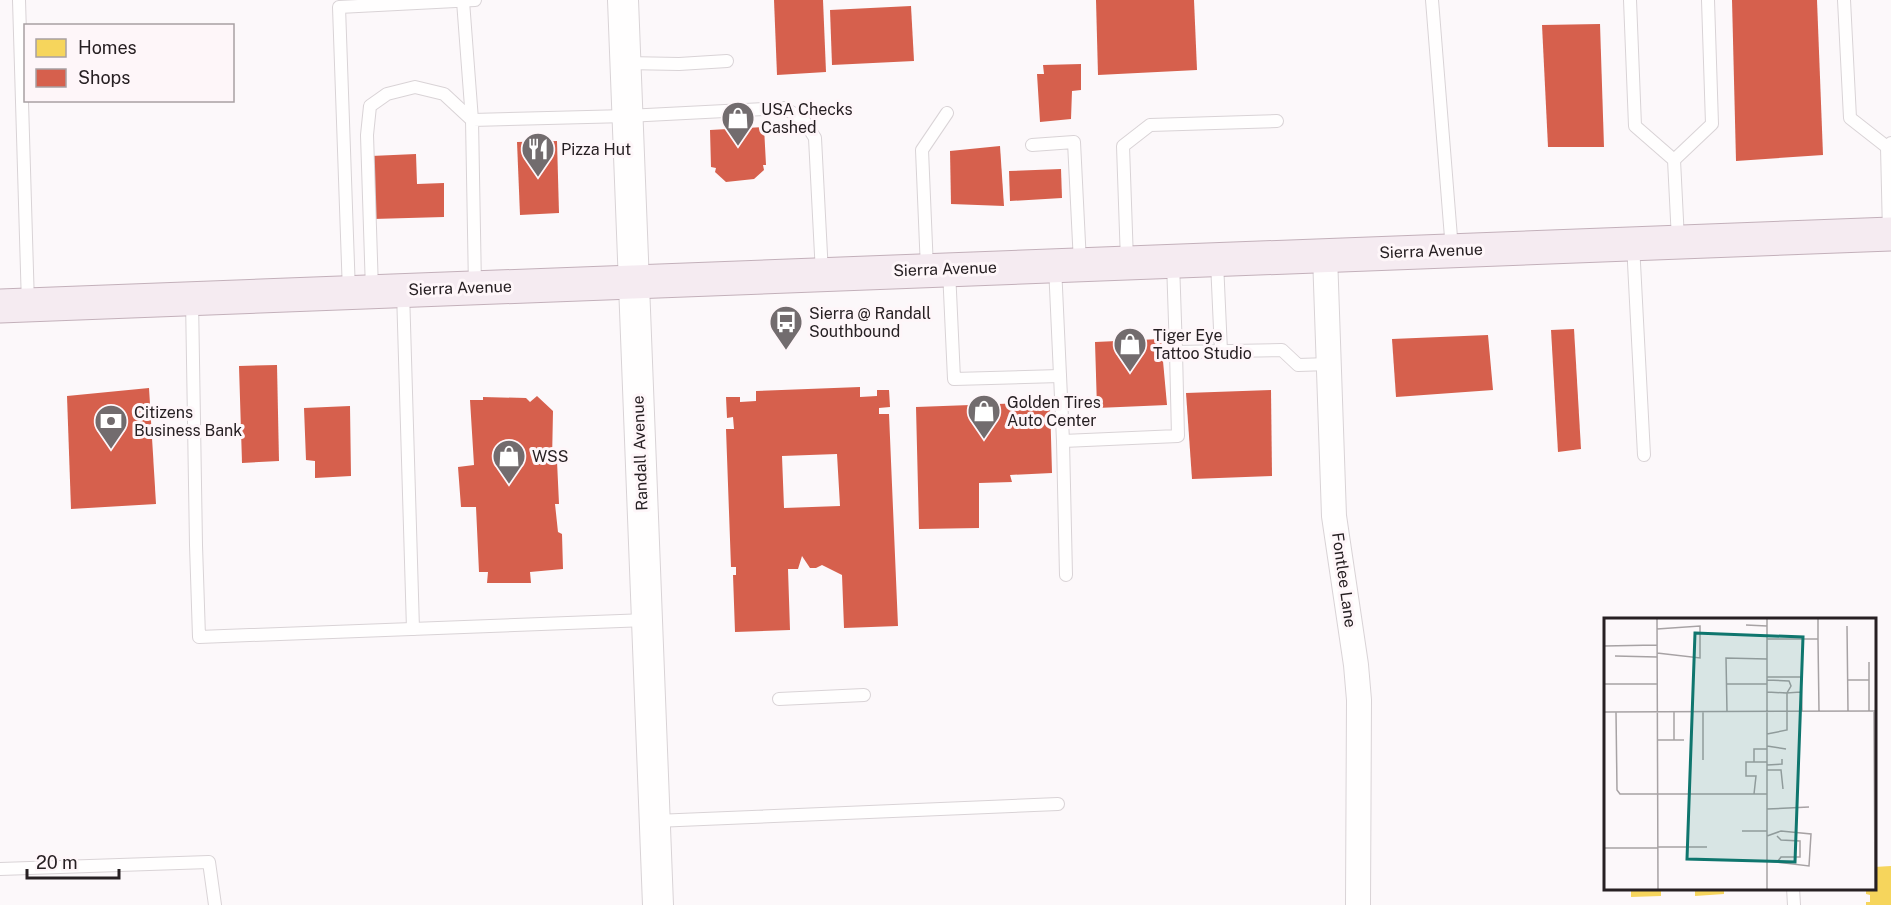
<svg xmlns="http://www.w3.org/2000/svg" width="1891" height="905" viewBox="0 0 1891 905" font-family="'Public Sans',sans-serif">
	<rect width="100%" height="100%" fill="#fcf8fa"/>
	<g fill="#f6d55c">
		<path d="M1891,866V905H1866V902H1870V895L1866,894V888H1874V867Z"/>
		<path d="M1631,888H1661V896L1631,897Z"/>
		<path d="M1695,888H1724V894L1695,896Z"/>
	</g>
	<g fill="#d6604d" fill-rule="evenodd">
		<path d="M774,0H823L826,72L777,75Z"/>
		<path d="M1096,0H1194L1197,70L1098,75Z"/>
		<path d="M1732,0H1817L1823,155L1736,161Z"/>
		<path d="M911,6L914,61L832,65L830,10Z"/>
		<path d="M1600,24L1604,147H1548L1542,25Z"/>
		<path d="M1081,64V90L1072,91L1071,119L1040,122L1037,74H1044L1043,65Z"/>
		<path d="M764,127L766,165H763L764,170L754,179L726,182L715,172L716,168L711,167L710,130Z"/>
		<path d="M557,141L559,213L520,215L517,142Z"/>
		<path d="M1000,146L1004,206L951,204L950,151Z"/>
		<path d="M416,154L417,184L444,183V217L373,219L371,156Z"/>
		<path d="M1061,169L1062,198L1010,201L1009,171Z"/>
		<path d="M1574,329L1581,449L1558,452L1551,330Z"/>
		<path d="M1488,335L1493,390L1396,397L1392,339Z"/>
		<path d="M1161,339L1167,405L1097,408L1095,342Z"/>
		<path d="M277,365L279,461L242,463L239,366Z"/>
		<path d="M860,387V397L877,396V390H889L890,407L879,408V414H889L898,626L844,628L842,575L822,565L816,568H810L802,556L798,569H788L790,630L735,632L733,575H736V567H731L726,429H734L733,417L727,418L726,397H740V402L756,401V391ZM837,454L840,506L784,508L782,456Z"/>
		<path d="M149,388L156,504L71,509L67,396Z"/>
		<path d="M1271,390L1272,476L1192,479L1186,393Z"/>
		<path d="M537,396L553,411L552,461H557L559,504H555L558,532L562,534L563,569L530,572L531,583H487L488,572H479L476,507H461L458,467L474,465L470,400H483V397L526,398L530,402Z"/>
		<path d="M1050,402L1052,473L1010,475L1012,482L979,483V528L919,529L916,407Z"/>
		<path d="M350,406L351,476L315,478V461L306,460L304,408Z"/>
	</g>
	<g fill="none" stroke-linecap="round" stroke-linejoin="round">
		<g stroke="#d9d3d6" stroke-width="14">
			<g id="service">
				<path d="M19,0L28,305"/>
				<path d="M1432,0L1452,250"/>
				<path d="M1630,0L1635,126L1674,160L1678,240"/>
				<path d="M1844,0L1850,118L1887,147"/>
				<path d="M463,1L472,120"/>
				<path d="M626,63L679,64L727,61"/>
				<path d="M1032,145L1074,142L1080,263"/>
				<path d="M1674,160L1712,124L1708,0"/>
				<path d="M1889,233L1887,147L1891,143"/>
				<path d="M1633,244L1644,455"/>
				<path d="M1127,261L1123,146L1150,125L1277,121"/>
				<path d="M1173,262L1176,352"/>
				<path d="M1217,262L1221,351"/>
				<path d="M1055,266L1063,441L1178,436L1176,352L1282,350L1298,365L1329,364"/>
				<path d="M927,269L922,150L947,113"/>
				<path d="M949,270L954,379L1060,376"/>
				<path d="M475,287L472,120L627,116L784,108L803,119L815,138L822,274"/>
				<path d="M372,290L367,135L370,106L387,94L415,87L444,94L472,120"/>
				<path d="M403,291L413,629"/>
				<path d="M349,293L339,7L475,0"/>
				<path d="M192,299L196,545L199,637L647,620"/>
				<path d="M1063,441L1066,575"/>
				<path d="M779,699L864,695"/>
				<path d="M655,821L1058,804"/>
				<path d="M0,869L209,862L215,905"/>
				<path d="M1793,888L1794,905"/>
			</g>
		</g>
		<g stroke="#d9d3d6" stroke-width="26">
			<path id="minor" d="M1325,255L1334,516L1356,665L1359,700L1358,905"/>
		</g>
		<g stroke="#d9d3d6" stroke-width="32">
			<path id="tertiary" d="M623,0L658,905"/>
		</g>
		<g stroke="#c3b0ba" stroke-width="35">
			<path id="primary" d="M0,306L1891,234"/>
		</g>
		<use href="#service" stroke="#fffefe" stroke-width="12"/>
		<use href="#minor" stroke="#fffefe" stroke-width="24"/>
		<use href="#tertiary" stroke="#fffefe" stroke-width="30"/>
		<use href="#primary" stroke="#f5ebf1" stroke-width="33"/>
	</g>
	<defs>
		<g id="shop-pin" transform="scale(1.725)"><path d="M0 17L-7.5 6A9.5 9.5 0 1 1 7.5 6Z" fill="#726c6e" stroke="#fef6f9"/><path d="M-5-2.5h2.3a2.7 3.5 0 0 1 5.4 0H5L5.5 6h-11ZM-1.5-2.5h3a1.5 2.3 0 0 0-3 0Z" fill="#fff"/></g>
		<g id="restaurant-pin" transform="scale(1.725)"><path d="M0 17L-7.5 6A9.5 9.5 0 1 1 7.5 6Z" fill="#726c6e" stroke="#fef6f9"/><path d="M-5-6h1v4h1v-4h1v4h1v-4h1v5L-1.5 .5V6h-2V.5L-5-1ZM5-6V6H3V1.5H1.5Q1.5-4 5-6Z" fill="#fff"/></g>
		<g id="bus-pin" transform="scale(1.725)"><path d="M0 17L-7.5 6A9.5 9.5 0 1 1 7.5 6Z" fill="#726c6e" stroke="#fef6f9"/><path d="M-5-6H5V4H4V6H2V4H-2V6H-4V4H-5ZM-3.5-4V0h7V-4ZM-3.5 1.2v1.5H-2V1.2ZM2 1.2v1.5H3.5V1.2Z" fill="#fff"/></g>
		<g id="bank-pin" transform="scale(1.725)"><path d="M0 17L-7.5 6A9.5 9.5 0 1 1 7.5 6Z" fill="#726c6e" stroke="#fef6f9"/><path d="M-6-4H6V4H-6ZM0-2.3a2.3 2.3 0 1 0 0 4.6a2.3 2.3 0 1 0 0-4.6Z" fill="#fff"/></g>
	</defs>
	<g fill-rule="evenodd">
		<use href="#shop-pin" x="738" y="118"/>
		<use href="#restaurant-pin" x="538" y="149"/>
		<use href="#bus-pin" x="786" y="322"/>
		<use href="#shop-pin" x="1130" y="344"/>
		<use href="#shop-pin" x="984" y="411"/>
		<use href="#bank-pin" x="111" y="421"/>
		<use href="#shop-pin" x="509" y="456"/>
	</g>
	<g text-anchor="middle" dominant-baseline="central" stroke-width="6" stroke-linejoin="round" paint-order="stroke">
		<g font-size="16" fill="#272023" stroke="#fef6f9" text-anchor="start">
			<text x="761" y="109">USA Checks<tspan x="761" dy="18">Cashed</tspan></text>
			<text x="561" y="149">Pizza Hut</text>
			<text x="809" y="313">Sierra @ Randall<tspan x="809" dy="18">Southbound</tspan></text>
			<text x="1153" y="335">Tiger Eye<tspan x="1153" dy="18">Tattoo Studio</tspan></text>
			<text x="1007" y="402">Golden Tires<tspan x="1007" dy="18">Auto Center</tspan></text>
			<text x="134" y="412">Citizens<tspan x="134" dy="18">Business Bank</tspan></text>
			<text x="532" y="456">WSS</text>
		</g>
		<g font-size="16" fill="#272023" stroke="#fef6f9">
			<text transform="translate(1431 251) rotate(-2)">Sierra Avenue</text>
			<text transform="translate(945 269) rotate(-2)">Sierra Avenue</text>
			<text transform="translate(460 288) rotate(-2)">Sierra Avenue</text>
			<text transform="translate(640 453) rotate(-92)">Randall Avenue</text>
			<text transform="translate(1344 580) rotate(82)">Fontlee Lane</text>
		</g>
	</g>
	<g transform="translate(1604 618)">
		<rect width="272" height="272" fill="#fcf8fa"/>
		<path fill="none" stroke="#a7a2a4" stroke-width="1.5" d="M53,0L54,271M163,0V271M214,0V21M142,7L163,8M243,8L244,93M53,11L96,8V40L53,35M163,21H214L215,93M0,28L53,27M11,38L53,39M163,59H197L198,93M163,62L185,63L187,68L183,75L197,74M244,62H265M0,66H53M122,66H163M163,74L183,75V112L163,116M265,93V44M270,93L271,271M0,94L272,93M12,94L13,172L16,176H163M70,94V122M99,94V142M123,94L122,40L163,41M53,122H80M163,128L182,131M150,144V131H163M163,147L178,146V141M163,152H177L179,171M150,176L152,158H142V144H163M163,191L205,189M138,213H163M163,218L177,213L207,216L205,248L163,243M173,218L177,222L196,223V239H177L174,243M54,229H103M0,230H54"/>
		<path fill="#0f766e" fill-opacity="0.15" stroke="#0f766e" stroke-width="3" d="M91,15L199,19L191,244L83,241Z"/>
		<rect width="272" height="272" fill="none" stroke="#272023" stroke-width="3"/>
	</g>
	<rect x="24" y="24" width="210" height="78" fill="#fef6f9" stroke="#a8a0a3" stroke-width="1.5"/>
	<rect x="36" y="39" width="30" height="18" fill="#f6d55c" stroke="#a8a0a3" stroke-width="1.5"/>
	<text x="78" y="54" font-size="18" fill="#272023">Homes</text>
	<rect x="36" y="69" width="30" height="18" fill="#d6604d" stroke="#a8a0a3" stroke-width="1.5"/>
	<text x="78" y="84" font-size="18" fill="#272023">Shops</text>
	<path d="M27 869v9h92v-9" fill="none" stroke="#272023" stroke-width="3"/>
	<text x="36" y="869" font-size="18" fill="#272023" stroke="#fef6f9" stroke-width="4.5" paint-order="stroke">20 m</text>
</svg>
